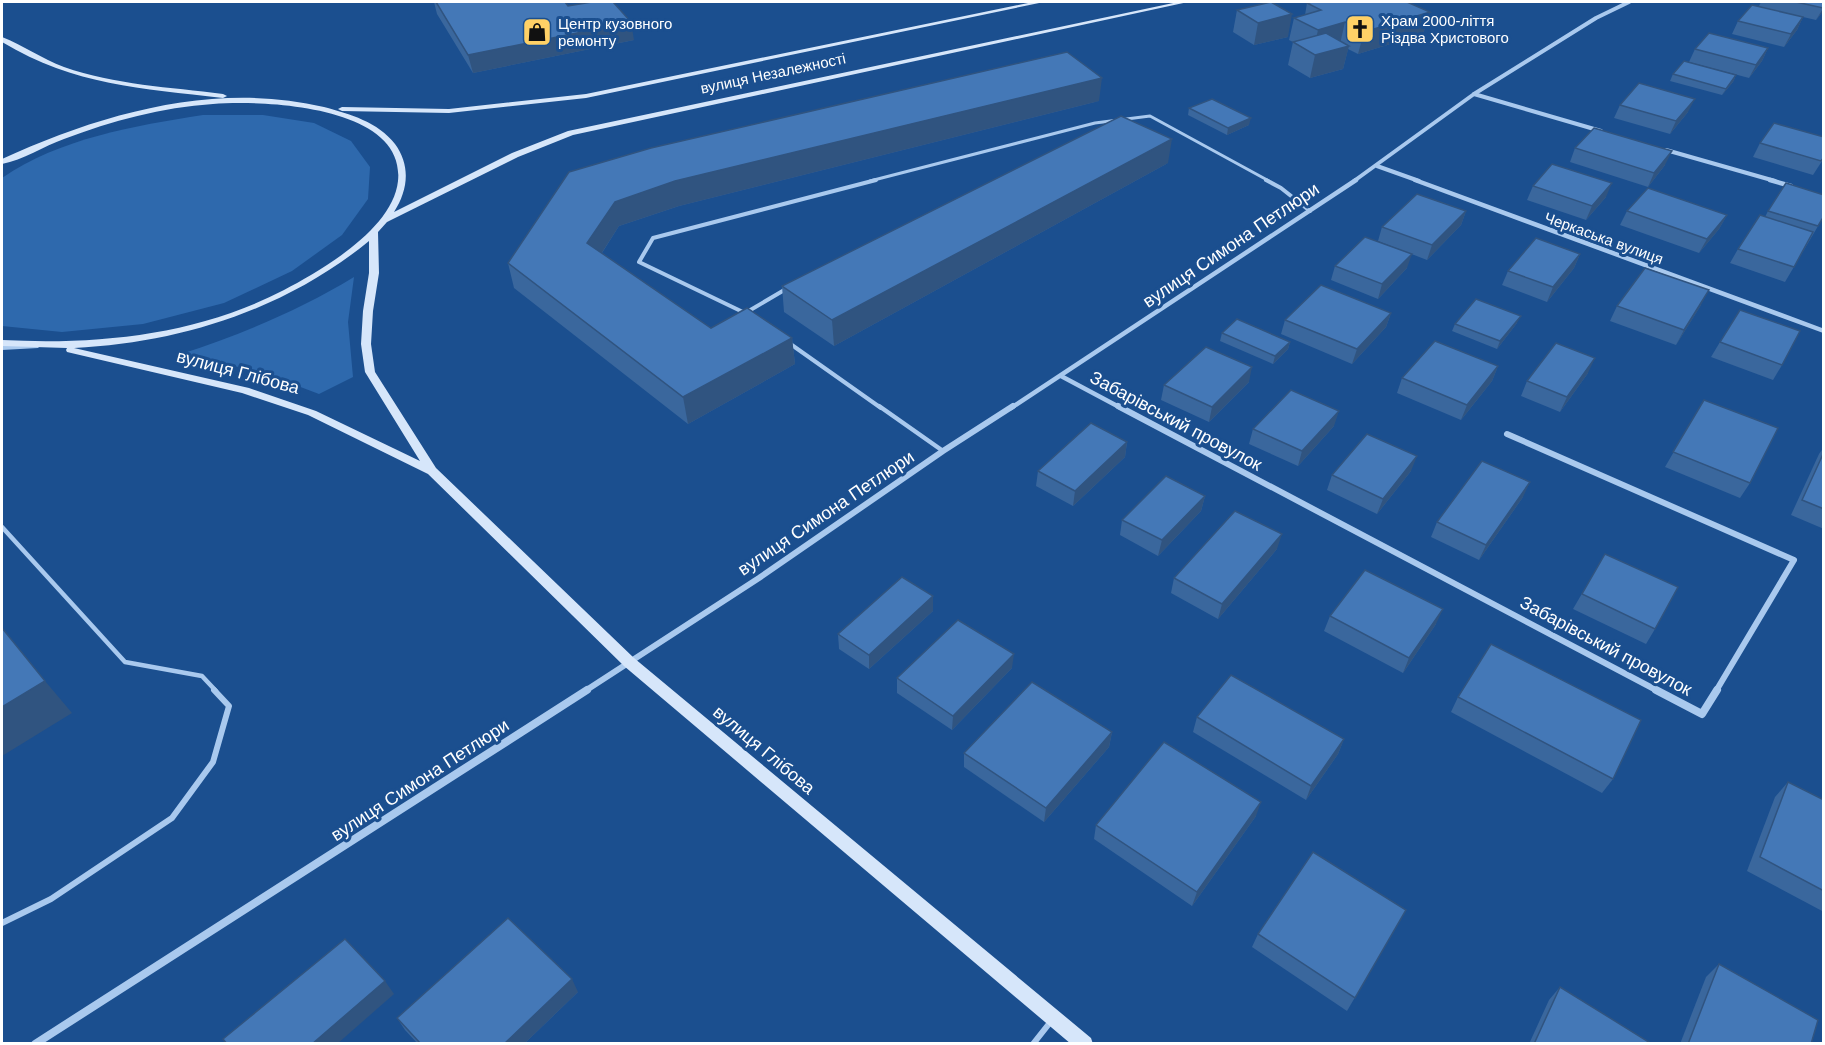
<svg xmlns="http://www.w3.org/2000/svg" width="1825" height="1045" viewBox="0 0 1825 1045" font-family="Helvetica,sans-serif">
	<rect width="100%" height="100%" fill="#1b4f8f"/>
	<g fill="#2e69ad">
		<path d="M203,115H263L314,123L351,141L370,167L368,199L342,235L292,271L224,303L143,324L62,332L2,326V178C60,138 134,126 203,115Z"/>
		<path d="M354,277L348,322L353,377L319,394L261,372L181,354C242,334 300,310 354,277Z"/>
	</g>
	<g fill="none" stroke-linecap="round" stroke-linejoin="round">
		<path stroke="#a9c9ee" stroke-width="3" d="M870,181L1095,123L1150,116L1269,181"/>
		<g stroke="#a9c9ee" stroke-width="4">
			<path d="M1266,180L1281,188L1310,211"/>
			<path d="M747,312L786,289"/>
			<path d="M747,314L639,262L653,238L876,180"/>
			<path d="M789,343L881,408"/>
		</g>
		<g stroke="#a9c9ee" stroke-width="4.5">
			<path d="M879,406L943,451"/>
			<path d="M2,527L125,662L202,676L216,691"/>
		</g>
		<g stroke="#a9c9ee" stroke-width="6">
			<path d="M2,923L51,899L172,818L213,762L229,706L214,690"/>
			<path d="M1033,1044L1052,1020"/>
		</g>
		<g stroke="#a9c9ee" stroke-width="4">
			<path d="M1474,94L1601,131"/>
			<path d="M1666,150L1775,181"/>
			<path d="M1377,166L1419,181"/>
			<path d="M1354,181L1474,94L1596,18L1629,2"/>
		</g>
		<g stroke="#a9c9ee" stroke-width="4.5">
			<path d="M1415,180L1824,331"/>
			<path d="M1770,180L1791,186"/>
			<path d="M1061,376L1121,408"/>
			<path d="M1011,408L1356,180"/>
		</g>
		<g stroke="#a9c9ee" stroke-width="6">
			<path d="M1118,406L1658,691"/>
			<path d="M1507,434L1794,560L1716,691"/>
			<path d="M585,691L759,578L943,451L1013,406"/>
		</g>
		<g stroke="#a9c9ee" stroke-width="8">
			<path d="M1656,690L1702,714L1717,690"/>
			<path d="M35,1044L587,690"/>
		</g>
		<path fill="#a9c9ee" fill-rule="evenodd" d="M35,343L40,346L38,348L2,350V344Z"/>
		<g fill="#d6e6fa" fill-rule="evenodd">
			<path d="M1033,2H1044L586,98L449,113L342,111L338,109L342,107L449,109L586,94Z"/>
			<path d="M1178,2H1188L573,135L518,157L387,222L378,232L379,273L373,311L371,344L375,372L436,468L634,658L1091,1038L1093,1044H1071L624,666L428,474L308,415L242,393L67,352L66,350L67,348L2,346V340C98,345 197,335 284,290C322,270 393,229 398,181C406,105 262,100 213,104C162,107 112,121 64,139C44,146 23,160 2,164V159C101,114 214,81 324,107C350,114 378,122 395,144C411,166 408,190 394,212L512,153L568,131ZM369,241V273L363,311L361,344L365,372L420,461L316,411L249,388L74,348C181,343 286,309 369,241Z"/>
			<path d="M2,37C23,45 42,59 64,67C115,85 170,87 223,94L227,96L223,98C140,88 76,86 2,42Z"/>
		</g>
	</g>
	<g fill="#3a679d">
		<path d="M434,2H565L568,6L634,40L473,73L437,14Z"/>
		<path d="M1761,2H1824V10L1816,20L1803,17L1797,30L1784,47L1732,34L1738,21L1759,6Z"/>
		<path d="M1307,3L1430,12L1423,34L1358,54L1348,49L1343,69L1310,78L1288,65L1293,42L1289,40L1294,18L1305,15Z"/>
		<path d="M1237,10L1288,37L1254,45L1233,32Z"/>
		<path d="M1768,48L1762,61L1749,78L1689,62L1695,49Z"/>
		<path d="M1673,74L1736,75L1733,82L1722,95L1670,81Z"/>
		<path d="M1099,101L679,206L619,226L602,253L711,328L792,338L795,364L688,424L514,288L508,263L569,172Z"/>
		<path d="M1620,105L1688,112L1670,134L1614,118Z"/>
		<path d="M1189,108L1249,125L1227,135L1188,115Z"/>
		<path d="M1824,137V158L1813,175L1753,157L1760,143Z"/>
		<path d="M1575,148L1665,165L1648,187L1570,162Z"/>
		<path d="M1168,163L834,346L784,312L782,286Z"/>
		<path d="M1533,186L1606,197L1586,220L1527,200Z"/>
		<path d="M1466,211L1461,225L1427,260L1378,241L1382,227Z"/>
		<path d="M1627,211L1727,215L1719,229L1699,253L1620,225Z"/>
		<path d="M1768,211L1824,216L1785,282L1730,263L1738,249L1765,217Z"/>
		<path d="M1580,254L1574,268L1547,302L1502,285L1508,271Z"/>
		<path d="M1335,266L1407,268L1378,299L1331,280Z"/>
		<path d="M1701,305L1676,345L1610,321L1617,306Z"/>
		<path d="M1391,313L1386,327L1352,364L1281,334L1285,320Z"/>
		<path d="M1517,323L1497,349L1452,331L1455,324Z"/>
		<path d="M1222,333L1290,342L1288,349L1273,364L1220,341Z"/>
		<path d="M1720,342L1782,365L1773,380L1711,357Z"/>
		<path d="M1498,366L1492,381L1461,420L1397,393L1402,378Z"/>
		<path d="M1588,373L1560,412L1521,396L1527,381Z"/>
		<path d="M1249,382L1209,422L1161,400L1164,385Z"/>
		<path d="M1704,400L1750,483L1740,498L1665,467Z"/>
		<path d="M1334,426L1298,466L1249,444L1253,429Z"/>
		<path d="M1127,442L1125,457L1073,506L1036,486L1038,471Z"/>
		<path d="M1824,447V529L1791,515L1819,454Z"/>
		<path d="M1411,471L1377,514L1327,490L1332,475Z"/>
		<path d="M1205,496L1201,511L1158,556L1120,535L1122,520Z"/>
		<path d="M1523,497L1479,560L1431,537L1437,522Z"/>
		<path d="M1277,549L1218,619L1171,593L1174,578Z"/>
		<path d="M1605,554L1655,629L1646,644L1573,609Z"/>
		<path d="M933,596V611L869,669L839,649L838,634Z"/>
		<path d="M1330,616L1436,624L1403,673L1324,631Z"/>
		<path d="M1012,668L952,730L897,693V678Z"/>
		<path d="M1458,697L1613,779L1602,793L1451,712Z"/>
		<path d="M1197,717L1344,739L1338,754L1306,800L1193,732Z"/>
		<path d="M1112,732L1109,747L1044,822L964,767V753Z"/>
		<path d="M1788,782L1824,800V912L1747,871L1775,797Z"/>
		<path d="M1256,816L1192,906L1094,839L1096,825Z"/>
		<path d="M1406,910L1347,1011L1252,947L1258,934Z"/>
		<path d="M1719,964L1811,1044H1680L1706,977Z"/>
		<path d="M1560,987L1652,1044H1529L1549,1000Z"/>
		<path d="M578,992L524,1044H418L405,1030L397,1018Z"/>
	</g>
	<g fill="#305480">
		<path d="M1824,7V10L1816,20Z"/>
		<path d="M1430,12L1423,34L1358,54L1364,32Z"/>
		<path d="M1292,14L1288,37L1254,45L1258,23Z"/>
		<path d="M1803,17L1797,30L1784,47L1791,34Z"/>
		<path d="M631,22L634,40L473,73L468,55Z"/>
		<path d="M1345,22L1340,44L1313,52L1318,30Z"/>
		<path d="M1349,46L1343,69L1310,78L1315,55Z"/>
		<path d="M1768,48L1762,61L1749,78L1756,65Z"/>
		<path d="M1736,75L1733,82L1722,95L1726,89Z"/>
		<path d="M1102,78L1099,101L679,206L619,226L592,268L587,243L615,202L675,181Z"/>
		<path d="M1695,99L1688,112L1670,134L1676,121Z"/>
		<path d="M1251,118L1249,125L1227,135L1228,128Z"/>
		<path d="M1172,139L1168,163L834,346L832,320Z"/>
		<path d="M1672,151L1665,165L1648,187L1654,173Z"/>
		<path d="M1612,183L1606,197L1586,220L1592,206Z"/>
		<path d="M1466,211L1461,225L1427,260L1432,245Z"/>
		<path d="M1727,215L1719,229L1699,253L1707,239Z"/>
		<path d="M1412,254L1407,268L1378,299L1382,284Z"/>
		<path d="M1580,254L1574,268L1547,302L1553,287Z"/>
		<path d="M1709,290L1701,305L1676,345L1684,330Z"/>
		<path d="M1391,313L1386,327L1352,364L1357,349Z"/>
		<path d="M1521,316L1517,323L1497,349L1500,341Z"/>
		<path d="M792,338L795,364L688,424L683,397Z"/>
		<path d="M1290,342L1288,349L1273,364L1275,356Z"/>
		<path d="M1595,358L1588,373L1560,412L1567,397Z"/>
		<path d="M1498,366L1492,381L1461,420L1467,405Z"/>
		<path d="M1252,367L1249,382L1209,422L1212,407Z"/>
		<path d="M1339,411L1334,426L1298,466L1302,451Z"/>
		<path d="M1127,442L1125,457L1073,506L1075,491Z"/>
		<path d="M1417,456L1411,471L1377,514L1383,499Z"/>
		<path d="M1530,482L1523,497L1479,560L1486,545Z"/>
		<path d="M1205,496L1201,511L1158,556L1162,540Z"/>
		<path d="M1282,534L1277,549L1218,619L1222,604Z"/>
		<path d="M933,596V611L869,669V655Z"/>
		<path d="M1443,609L1436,624L1403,673L1409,658Z"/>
		<path d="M1014,654L1012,668L952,730L953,716Z"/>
		<path d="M45,681L72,713L2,756V707Z"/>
		<path d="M1112,732L1109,747L1044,822L1046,808Z"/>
		<path d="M1344,739L1338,754L1306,800L1311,786Z"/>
		<path d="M1261,802L1256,816L1192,906L1197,892Z"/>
		<path d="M572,979L578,992L524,1044H504Z"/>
		<path d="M385,981L394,994L337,1044H312Z"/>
	</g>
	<g fill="#4478b7" stroke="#305480" stroke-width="1.5">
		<path d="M436,2H565L568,6L592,2H613L631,22L468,55Z"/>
		<path d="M1271,2L1292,14L1258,23L1237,10Z"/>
		<path d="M1313,2H1407L1430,12L1364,32L1345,22L1318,30L1294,18L1321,10L1307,3Z"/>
		<path d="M1796,2H1824V7L1823,8Z"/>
		<path d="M1752,5L1803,17L1791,34L1738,21Z"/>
		<path d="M1326,33L1349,46L1315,55L1293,42Z"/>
		<path d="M1709,33L1768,48L1756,65L1695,49Z"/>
		<path d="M1067,52L1102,78L675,181L615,202L587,243L711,328L747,308L792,338L683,397L508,263L569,172L651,148Z"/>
		<path d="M1684,61L1736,75L1726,89L1673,74Z"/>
		<path d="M1639,83L1695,99L1676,121L1620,105Z"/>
		<path d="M1212,99L1251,118L1228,128L1189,108Z"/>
		<path d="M1121,116L1172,139L832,320L782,286Z"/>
		<path d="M1774,123L1824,137V157L1821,161L1760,143Z"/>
		<path d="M1594,128L1672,151L1654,173L1575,148Z"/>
		<path d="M1552,164L1612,183L1592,206L1533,186Z"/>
		<path d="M1786,183L1824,195V216L1818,226L1768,211Z"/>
		<path d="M1648,188L1727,215L1707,239L1627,211Z"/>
		<path d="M1417,194L1466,211L1432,245L1382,227Z"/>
		<path d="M1760,215L1813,232L1794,267L1738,249Z"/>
		<path d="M1365,237L1412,254L1382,284L1335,266Z"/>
		<path d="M1536,238L1580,254L1553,287L1508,271Z"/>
		<path d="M1645,268L1709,290L1684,330L1617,306Z"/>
		<path d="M1321,285L1391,313L1357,349L1285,320Z"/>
		<path d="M1476,299L1521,316L1500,341L1455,324Z"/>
		<path d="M1740,310L1800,331L1782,365L1720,342Z"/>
		<path d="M1237,319L1290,342L1275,356L1222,333Z"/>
		<path d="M1435,341L1498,366L1467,405L1402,378Z"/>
		<path d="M1556,343L1595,358L1567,397L1527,381Z"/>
		<path d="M1206,347L1252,367L1212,407L1164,385Z"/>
		<path d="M1291,390L1339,411L1302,451L1253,429Z"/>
		<path d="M1704,400L1778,428L1750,483L1673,452Z"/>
		<path d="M1091,423L1127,442L1075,491L1038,471Z"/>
		<path d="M1367,434L1417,456L1383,499L1332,475Z"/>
		<path d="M1824,452V509L1802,500Z"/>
		<path d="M1482,461L1530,482L1486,545L1437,522Z"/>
		<path d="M1166,476L1205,496L1162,540L1122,520Z"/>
		<path d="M1235,511L1282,534L1222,604L1174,578Z"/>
		<path d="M1605,554L1678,587L1655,629L1582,594Z"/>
		<path d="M1365,570L1443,609L1409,658L1330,616Z"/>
		<path d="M902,577L933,596L869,655L838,634Z"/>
		<path d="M958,620L1014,654L953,716L897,678Z"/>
		<path d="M2,628L45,681L2,707Z"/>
		<path d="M1491,644L1641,720L1613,779L1458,697Z"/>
		<path d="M1231,675L1344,739L1311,786L1197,717Z"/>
		<path d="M1032,682L1112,732L1046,808L964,753Z"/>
		<path d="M1164,742L1261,802L1197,892L1096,825Z"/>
		<path d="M1788,782L1824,800V891L1760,857Z"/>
		<path d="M1313,852L1406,910L1355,998L1258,934Z"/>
		<path d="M508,918L572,979L504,1044H421L397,1018Z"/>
		<path d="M345,939L385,981L312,1044H227L223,1039Z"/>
		<path d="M1719,964L1818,1020L1811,1044H1688Z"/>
		<path d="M1560,987L1652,1044H1534Z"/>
	</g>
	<defs>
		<g id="church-square" transform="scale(1.5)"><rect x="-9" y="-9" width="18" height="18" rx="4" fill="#ffd166" stroke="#1b4f8f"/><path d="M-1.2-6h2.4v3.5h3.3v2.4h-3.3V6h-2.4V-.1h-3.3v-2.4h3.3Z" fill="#111"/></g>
		<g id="shop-square" transform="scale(1.5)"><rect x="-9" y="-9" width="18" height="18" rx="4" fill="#ffd166" stroke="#1b4f8f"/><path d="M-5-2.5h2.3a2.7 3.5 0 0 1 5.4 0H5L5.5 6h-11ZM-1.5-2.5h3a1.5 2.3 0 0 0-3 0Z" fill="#111"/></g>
	</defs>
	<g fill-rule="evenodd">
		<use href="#church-square" x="1360" y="29"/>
		<use href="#shop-square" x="537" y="32"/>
	</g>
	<g text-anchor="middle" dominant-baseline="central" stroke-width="6" stroke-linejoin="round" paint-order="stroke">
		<g font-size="15" fill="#fff" stroke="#1b4f8f" text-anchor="start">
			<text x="1381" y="20">Храм 2000-ліття<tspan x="1381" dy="17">Різдва Христового</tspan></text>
			<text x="558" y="23">Центр кузовного<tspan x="558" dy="17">ремонту</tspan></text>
		</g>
		<g font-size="15" fill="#fff" stroke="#1b4f8f">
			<text transform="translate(773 73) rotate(-12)">вулиця Незалежності</text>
			<text transform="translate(1604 238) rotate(20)">Черкаська вулиця</text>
		</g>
		<g font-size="18" fill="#fff" stroke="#1b4f8f">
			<text transform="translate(1231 245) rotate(-34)">вулиця Симона Петлюри</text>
			<text transform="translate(238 372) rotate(15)">вулиця Глібова</text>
			<text transform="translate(1176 421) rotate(28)">Забарівський провулок</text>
			<text transform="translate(826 513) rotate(-34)">вулиця Симона Петлюри</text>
			<text transform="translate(1606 646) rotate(28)">Забарівський провулок</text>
			<text transform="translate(764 750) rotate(40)">вулиця Глібова</text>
			<text transform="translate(420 780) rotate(-33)">вулиця Симона Петлюри</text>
		</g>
	</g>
	<rect width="1825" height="1045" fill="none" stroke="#ffffff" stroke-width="6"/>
</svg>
